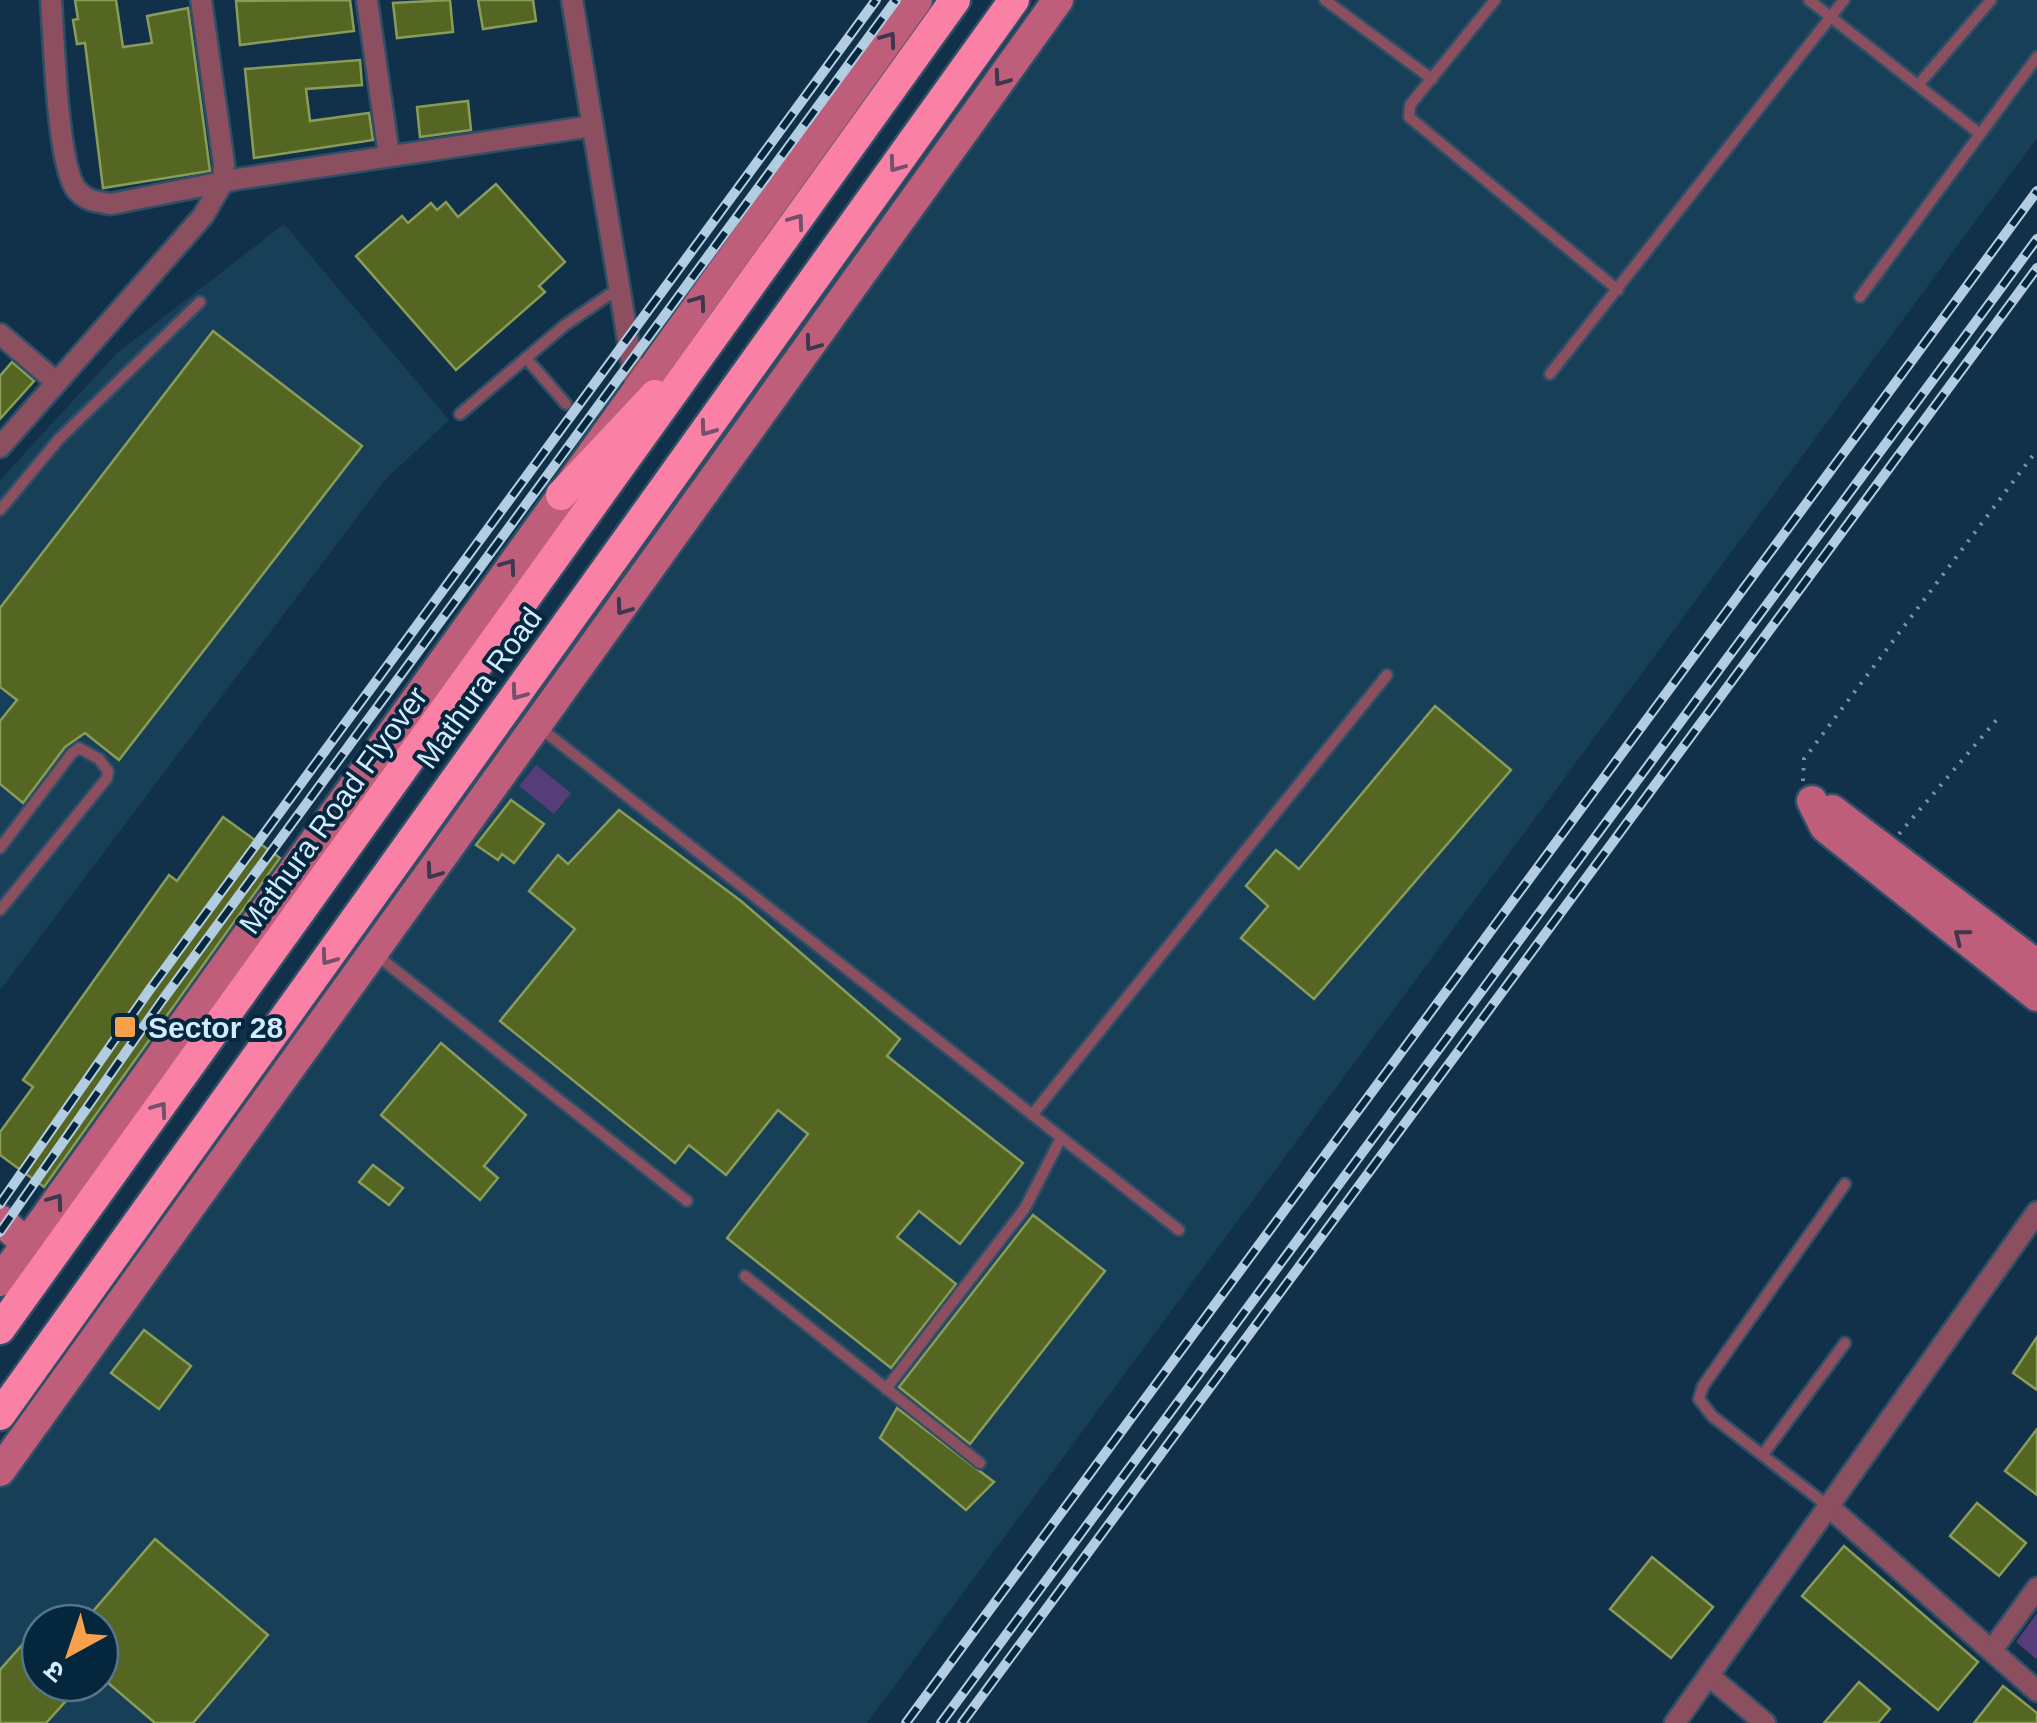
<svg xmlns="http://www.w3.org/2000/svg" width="2037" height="1723" viewBox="0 0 2037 1723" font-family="Arial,'Noto Sans Devanagari',sans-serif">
	<rect width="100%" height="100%" fill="#103149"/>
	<g fill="#183f58" fill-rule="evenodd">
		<path d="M1055,0H2037V138L867,1723H0V1460ZM40,1623H100V1683H40Z"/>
		<path d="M284,224L449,420L385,480L0,990V480L117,353Z"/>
	</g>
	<g fill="#573c7a">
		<path d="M536,765L571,793L554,814L519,786Z"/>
		<path d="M2037,1613V1657L2036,1659L2016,1642Z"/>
	</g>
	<g fill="#546622" stroke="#899d59" stroke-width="2.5">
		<path d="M75,0H116L123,47L152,43L147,16L188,8L210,171L103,188L85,43L77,44L73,20L78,19Z"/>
		<path d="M350,0L354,31L240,45L236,1Z"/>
		<path d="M450,0L453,32L397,38L393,3Z"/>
		<path d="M478,0H533L536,21L483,29Z"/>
		<path d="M360,60L362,85L306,89L310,121L369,113L373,140L254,158L245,69Z"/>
		<path d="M468,101L471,130L420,137L417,107Z"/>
		<path d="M496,184L565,262L539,286L545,292L456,370L356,256L402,216L408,223L431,203L437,210L446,202L458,217Z"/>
		<path d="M213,331L362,446L119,760L85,733L65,747L23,803L0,784V721L17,700L0,687V608Z"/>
		<path d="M12,362L34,381L0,419V376Z"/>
		<path d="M1435,706L1511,770L1314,999L1241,938L1268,906L1246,886L1276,850L1299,869Z"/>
		<path d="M511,800L544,824L514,863L502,854L498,860L476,845Z"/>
		<path d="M619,810L741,901L900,1039L887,1056L1023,1163L960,1244L919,1211L897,1237L956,1284L891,1368L727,1238L808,1134L778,1110L726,1175L689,1145L675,1163L500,1021L575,929L529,891L558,855L568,864Z"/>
		<path d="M223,817L280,858L44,1187L0,1155V1132L33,1087L23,1080L169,875L177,881Z"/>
		<path d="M441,1043L526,1115L484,1166L498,1178L480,1200L381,1115Z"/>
		<path d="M373,1165L403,1188L389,1205L359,1182Z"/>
		<path d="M1033,1215L1105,1271L970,1444L899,1387Z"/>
		<path d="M144,1330L191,1366L159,1409L111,1373Z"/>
		<path d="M2037,1337V1390L2013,1373Z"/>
		<path d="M897,1408L994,1482L966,1510L880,1438Z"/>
		<path d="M2037,1429V1495L2005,1471Z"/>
		<path d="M1977,1503L2026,1543L1999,1576L1950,1536Z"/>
		<path d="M155,1539L268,1635L193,1723H155L100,1676V1623H83Z"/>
		<path d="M1844,1546L1978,1662L1938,1710L1802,1596Z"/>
		<path d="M1652,1557L1713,1607L1671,1658L1610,1609Z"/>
		<path d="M22,1645L40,1661V1683H64L74,1692L46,1723H0V1670Z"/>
		<path d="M1859,1682L1890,1709L1878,1723H1824Z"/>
		<path d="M2003,1686L2037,1713V1723H1974Z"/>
	</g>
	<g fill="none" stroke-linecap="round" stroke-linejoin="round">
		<g stroke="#2f4f66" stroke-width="15">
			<g id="lane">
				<path d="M1325,0L1432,79"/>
				<path d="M1495,0L1410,105L1409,117L1618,290"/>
				<path d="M1809,0L1980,134"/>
				<path d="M1918,85L1991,0"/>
				<path d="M1860,297L2037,57"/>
				<path d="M526,358L566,404"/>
				<path d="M1550,374L1844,0"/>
				<path d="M460,414L565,325L619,288"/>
				<path d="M0,510L59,439L200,302"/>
				<path d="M539,727L1179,1230"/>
				<path d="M0,848L72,753L79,748L99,759L108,771L107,778L0,910"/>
				<path d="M375,954L687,1201"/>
				<path d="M1032,1115L1387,675"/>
				<path d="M745,1276L980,1463"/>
				<path d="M886,1389L1025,1208L1061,1138"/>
				<path d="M1764,1453L1845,1343"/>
				<path d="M1828,1506L1712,1416L1699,1399L1703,1386L1845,1184"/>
			</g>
		</g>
		<g stroke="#2f4f66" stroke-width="25">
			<g id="street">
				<path d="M51,0C54,38 57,163 76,189C85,201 98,202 111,204L238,179L593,126"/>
				<path d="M367,0L389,156"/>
				<path d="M572,0L636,389"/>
				<path d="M0,334L55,381"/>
				<path d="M0,447L203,216L223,182L224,164L201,0"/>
				<path d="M1829,1507L2037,1691"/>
				<path d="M1992,1650L2037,1588"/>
				<path d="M1709,1676L1765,1723"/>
				<path d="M1675,1723L2037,1212"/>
			</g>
		</g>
		<g stroke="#2f4f66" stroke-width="35">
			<g id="secondary">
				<path d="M1812,801L1825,827L2037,996"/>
				<path d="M1832,810L2037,965"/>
				<path d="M0,1220L26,1243"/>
				<path d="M0,1281L917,0"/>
				<path d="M0,1471L1058,0"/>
			</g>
		</g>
		<g stroke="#2f4f66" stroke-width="35">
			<g id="highway">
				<path d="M561,495L655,395"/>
				<path d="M0,1329L955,0"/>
				<path d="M0,1415L1014,0"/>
			</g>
		</g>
		<g stroke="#7894aa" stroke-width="4" stroke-dasharray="2.5 8" stroke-linecap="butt">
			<path d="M1803,781L1804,759L2037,450"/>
			<path d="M1899,834L1999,717"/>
		</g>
		<use href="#lane" stroke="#8c4f60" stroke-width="10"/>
		<use href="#street" stroke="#8c4f60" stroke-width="20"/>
		<use href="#secondary" stroke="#bf5e7b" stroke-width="30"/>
		<use href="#highway" stroke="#fa81a5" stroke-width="30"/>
		<g stroke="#b2cce1" stroke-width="10">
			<g id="rail">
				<path d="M0,1204L148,992L876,0"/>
				<path d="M0,1232L161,1002L896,0"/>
				<path d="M906,1723L2037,191"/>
				<path d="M941,1723L2037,239"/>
				<path d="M962,1723L2037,268"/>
			</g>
		</g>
		<use href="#rail" stroke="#04273e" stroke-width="6" stroke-dasharray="19" stroke-linecap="butt"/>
	</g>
	<defs><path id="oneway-chevron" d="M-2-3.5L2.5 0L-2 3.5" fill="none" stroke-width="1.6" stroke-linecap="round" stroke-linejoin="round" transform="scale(2.5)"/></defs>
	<g stroke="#3c3850">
		<use href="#oneway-chevron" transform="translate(889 39) rotate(-54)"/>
		<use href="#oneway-chevron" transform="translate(1001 79) rotate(126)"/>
		<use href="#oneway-chevron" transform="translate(699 302) rotate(-54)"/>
		<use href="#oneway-chevron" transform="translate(812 344) rotate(126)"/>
		<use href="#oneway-chevron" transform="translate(509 566) rotate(-54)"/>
		<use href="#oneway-chevron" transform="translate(623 608) rotate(126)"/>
		<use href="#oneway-chevron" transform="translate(433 872) rotate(126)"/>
		<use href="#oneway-chevron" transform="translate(1961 936) rotate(-142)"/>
		<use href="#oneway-chevron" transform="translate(56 1201) rotate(-54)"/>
	</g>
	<g stroke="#73506c">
		<use href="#oneway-chevron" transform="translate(896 165) rotate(126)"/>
		<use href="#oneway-chevron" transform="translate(797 221) rotate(-54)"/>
		<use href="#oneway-chevron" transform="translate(707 429) rotate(126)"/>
		<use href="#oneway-chevron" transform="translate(518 693) rotate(126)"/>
		<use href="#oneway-chevron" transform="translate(328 958) rotate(126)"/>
		<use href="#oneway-chevron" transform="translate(160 1109) rotate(-54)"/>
	</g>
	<rect fill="#f8a14a" stroke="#04273e" stroke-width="4" x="113" y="1015" width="24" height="24" rx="5"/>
	<g text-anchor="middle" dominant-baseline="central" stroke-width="8" stroke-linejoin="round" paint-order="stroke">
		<g font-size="30" fill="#d2ebff" stroke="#04273e">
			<text transform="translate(479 688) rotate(-54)">Mathura Road</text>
			<text transform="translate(333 810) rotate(-54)">Mathura Road Flyover</text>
		</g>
		<g font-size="30" font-weight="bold" fill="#d2ebff" stroke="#04273e" text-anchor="start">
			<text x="148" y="1027">Sector 28</text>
		</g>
	</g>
	<g transform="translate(70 1653) rotate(220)"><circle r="48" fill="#04273e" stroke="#56758b" stroke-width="2.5"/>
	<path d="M0-8L18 38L0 25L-18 38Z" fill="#f8a14a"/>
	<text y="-15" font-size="28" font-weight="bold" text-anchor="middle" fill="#d2ebff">उ</text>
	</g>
</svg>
